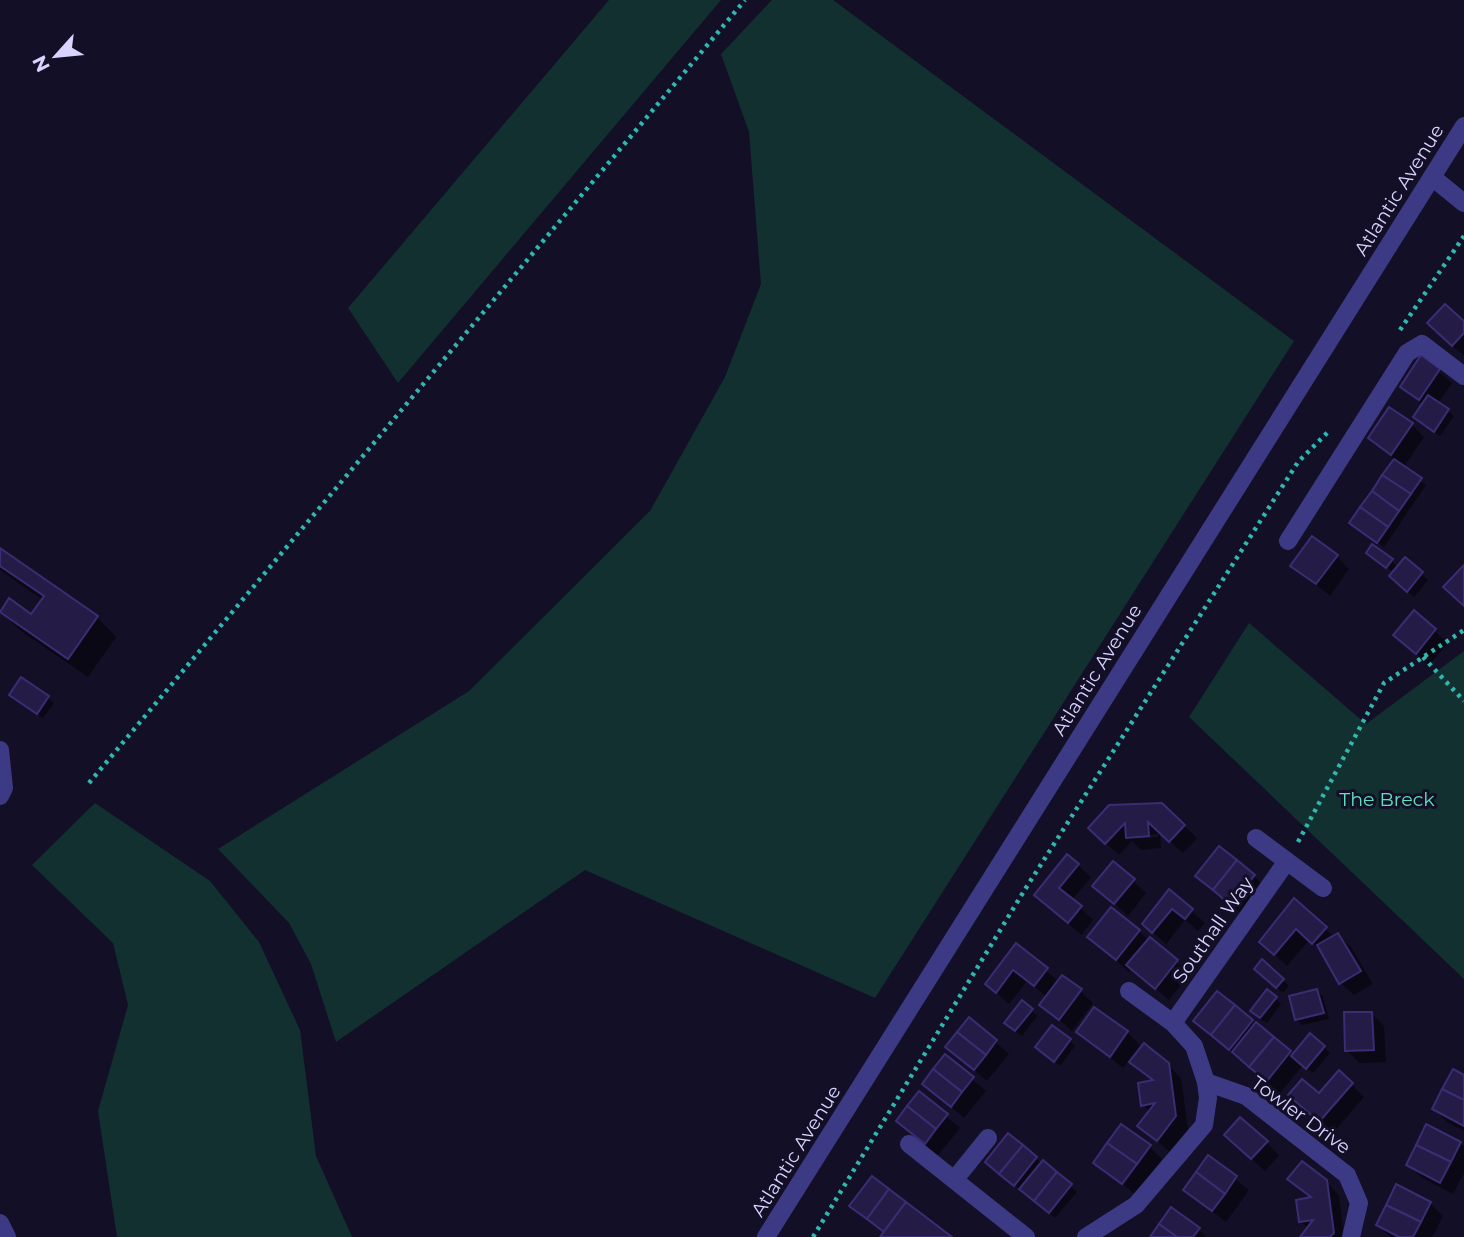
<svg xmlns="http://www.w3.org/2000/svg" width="1464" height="1237" viewBox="0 0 1464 1237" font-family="Montserrat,sans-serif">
	<rect width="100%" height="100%" fill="#130f26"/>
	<g fill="#12302f">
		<path d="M609,0H721L398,383L348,308Z"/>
		<path d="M772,0H833L1294,341L875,998L585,870L336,1042L311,964L289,923L218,849L469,691L650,511L725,377L761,284L749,132L721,54Z"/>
		<path d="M1249,623L1366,724L1464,651V979L1189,717Z"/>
		<path d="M95,803L210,881L259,942L300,1030L316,1156L352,1237H117L98,1111L128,1005L113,943L32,865Z"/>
	</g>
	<g fill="#0007" fill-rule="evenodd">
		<path d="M1464,323V356L1442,336Z"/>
		<path d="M1422,358L1452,383L1438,403L1454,416L1440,436L1421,423L1423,405L1402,386Z"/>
		<path d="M1411,424L1424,437L1403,468L1426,485L1384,547L1352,523L1395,460L1370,438Z"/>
		<path d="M0,550L97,617L116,637L88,677L21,631L1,612L32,616L43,600L0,570Z"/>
		<path d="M1337,556L1349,569L1330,596L1293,566Z"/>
		<path d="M1374,558L1392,561L1398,568L1405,559L1428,580L1414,597L1397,582L1394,573Z"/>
		<path d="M1414,613L1448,643L1429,665L1408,647Z"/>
		<path d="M48,698L54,703L43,718L17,700Z"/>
		<path d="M1162,805L1197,838L1183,853L1160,832L1161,848L1141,850L1132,841L1119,855L1090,828ZM1158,834V837L1137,839V835Z"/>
		<path d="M1078,865L1091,877L1072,900L1093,920L1081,935L1036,895Z"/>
		<path d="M1197,876H1254L1266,889L1244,916Z"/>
		<path d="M1133,881L1146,893L1128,916L1095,886Z"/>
		<path d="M1170,892L1205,923L1198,931L1185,920L1166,944L1144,924Z"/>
		<path d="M1294,900L1334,937L1338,935L1351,947L1373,984L1354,995L1341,983L1323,953L1309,940L1287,966L1262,942Z"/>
		<path d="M1139,932L1190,974L1169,1000L1132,968L1129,972L1089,936Z"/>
		<path d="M1017,946L1059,982L1080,991L1093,1003L1072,1031L1042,1004L1047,997L1027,981L1009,1004L987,984Z"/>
		<path d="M1262,961L1289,986L1283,993L1262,974Z"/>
		<path d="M1317,991L1323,997L1329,1019L1302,1025L1296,1019Z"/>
		<path d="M1275,998L1281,1004L1267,1023L1258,1017Z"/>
		<path d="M1031,1010L1037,1016L1022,1036L1012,1029Z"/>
		<path d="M1371,1013L1384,1026L1386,1062L1360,1063L1347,1051Z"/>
		<path d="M969,1019L1009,1054L987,1081L947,1047Z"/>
		<path d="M1196,1021H1252L1293,1056L1324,1047L1330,1053L1313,1073L1303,1065L1280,1093Z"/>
		<path d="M1079,1032H1127L1140,1045L1123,1068Z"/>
		<path d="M1069,1040L1075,1046L1060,1066L1043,1053Z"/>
		<path d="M945,1057L986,1091L964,1118L924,1084Z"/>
		<path d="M1132,1062L1167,1064L1181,1078L1188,1129L1170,1152L1140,1126L1151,1112L1143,1105L1154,1082Z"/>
		<path d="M1464,1076V1131L1447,1122L1434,1109Z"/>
		<path d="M1351,1084L1364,1097L1333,1133L1303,1108L1319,1096Z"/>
		<path d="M919,1094L960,1128L938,1155L898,1121Z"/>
		<path d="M1008,1136L1077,1192L1055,1218L993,1167Z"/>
		<path d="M1266,1142L1279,1155L1265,1171L1239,1148Z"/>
		<path d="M1460,1143L1464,1147V1173L1453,1194L1421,1177L1408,1164Z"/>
		<path d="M1149,1146L1162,1159L1136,1195L1096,1162Z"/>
		<path d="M1209,1158L1249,1190L1226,1222L1185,1190Z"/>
		<path d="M1290,1179L1325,1181L1339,1195L1344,1237H1302L1309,1229L1301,1222L1312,1199Z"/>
		<path d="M1430,1203L1443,1216L1432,1237H1390L1378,1225Z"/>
		<path d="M1198,1229L1206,1237H1152Z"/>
	</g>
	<g fill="#241b47" stroke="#3b2d73" stroke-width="2">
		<path d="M1445,304L1464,321V333L1452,346L1427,323Z"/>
		<path d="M1421,355L1440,369L1419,400L1400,387Z"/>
		<path d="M1428,395L1449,409L1434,432L1413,417Z"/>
		<path d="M1389,407L1413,423L1391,455L1368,438Z"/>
		<path d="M1394,459L1422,478L1411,494L1382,475Z"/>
		<path d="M1382,475L1411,494L1399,511L1372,491Z"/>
		<path d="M1372,491L1399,511L1388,527L1360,507Z"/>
		<path d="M1360,507L1388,527L1377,543L1349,523Z"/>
		<path d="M1312,536L1338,555L1316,584L1290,566Z"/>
		<path d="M1372,544L1393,559L1386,568L1366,553Z"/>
		<path d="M0,548L98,616L68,659L0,612L9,598L31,614L44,596L0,566Z"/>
		<path d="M1405,557L1423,572L1407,592L1389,576Z"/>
		<path d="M1464,565V606L1443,587Z"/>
		<path d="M1414,610L1436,629L1416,654L1393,635Z"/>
		<path d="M21,677L49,696L37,714L9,695Z"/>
		<path d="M1162,803L1185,825L1169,842L1148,822L1149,836L1126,838L1125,823L1105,844L1088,828L1109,805Z"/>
		<path d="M1219,846L1237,860L1213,890L1195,876Z"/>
		<path d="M1067,854L1079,864L1059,888L1082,906L1068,923L1034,895Z"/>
		<path d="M1237,860L1255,875L1230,905L1213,890Z"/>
		<path d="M1113,861L1135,879L1114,904L1092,886Z"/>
		<path d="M1169,889L1193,909L1185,919L1172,909L1152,933L1142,924Z"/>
		<path d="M1294,898L1327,927L1312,944L1296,929L1274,955L1259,942Z"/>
		<path d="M1111,907L1140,930L1116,960L1087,937Z"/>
		<path d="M1338,933L1361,971L1339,984L1317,945Z"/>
		<path d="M1150,937L1178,960L1155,989L1126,965Z"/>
		<path d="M1016,943L1048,968L1034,986L1013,970L996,993L985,984Z"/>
		<path d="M1262,959L1284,979L1276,988L1254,969Z"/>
		<path d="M1062,975L1082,989L1059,1020L1039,1005Z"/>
		<path d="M1267,989L1277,997L1260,1018L1250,1011Z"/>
		<path d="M1317,989L1324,1013L1295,1020L1289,996Z"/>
		<path d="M1217,991L1235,1005L1211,1035L1193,1021Z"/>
		<path d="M1022,1000L1033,1009L1015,1031L1004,1023Z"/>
		<path d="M1235,1005L1253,1020L1229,1050L1211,1035Z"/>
		<path d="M1094,1007L1128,1031L1110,1057L1076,1032Z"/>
		<path d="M1344,1012H1372L1374,1050L1345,1051Z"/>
		<path d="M969,1017L997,1040L986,1055L957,1032Z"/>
		<path d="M1256,1022L1274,1037L1249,1067L1232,1052Z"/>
		<path d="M1052,1025L1071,1039L1054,1062L1035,1047Z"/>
		<path d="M957,1032L986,1055L974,1070L945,1047Z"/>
		<path d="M1310,1033L1325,1046L1306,1069L1291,1056Z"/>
		<path d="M1274,1037L1291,1051L1267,1081L1249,1067Z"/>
		<path d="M1144,1043L1169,1063L1176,1116L1157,1141L1137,1126L1155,1103L1141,1106L1138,1083L1153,1080L1129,1062Z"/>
		<path d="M945,1054L974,1077L962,1092L933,1069Z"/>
		<path d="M933,1069L962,1092L951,1107L922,1084Z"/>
		<path d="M1453,1069L1464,1075V1100L1442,1089Z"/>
		<path d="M1339,1070L1353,1083L1319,1122L1288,1095L1302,1079L1319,1093Z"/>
		<path d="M1442,1089L1464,1100V1126L1432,1109Z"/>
		<path d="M919,1091L948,1114L936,1129L907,1106Z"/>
		<path d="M907,1106L936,1129L925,1144L896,1121Z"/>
		<path d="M1240,1117L1268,1141L1251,1159L1224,1135Z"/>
		<path d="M1121,1124L1151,1145L1137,1164L1107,1143Z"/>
		<path d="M1426,1124L1461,1142L1451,1162L1416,1145Z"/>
		<path d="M1008,1133L1023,1145L999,1174L985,1162Z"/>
		<path d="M1107,1143L1137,1164L1122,1184L1093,1163Z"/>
		<path d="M1023,1145L1037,1157L1014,1186L999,1174Z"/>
		<path d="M1416,1145L1451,1162L1440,1183L1406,1165Z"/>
		<path d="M1208,1155L1237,1176L1225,1194L1196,1172Z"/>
		<path d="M1043,1160L1057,1172L1034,1201L1019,1189Z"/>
		<path d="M1302,1161L1327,1180L1334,1233L1330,1237H1300L1313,1220L1299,1222L1296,1200L1311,1197L1287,1179Z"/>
		<path d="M1057,1172L1072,1184L1049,1213L1034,1201Z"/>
		<path d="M1196,1172L1225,1194L1212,1211L1183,1190Z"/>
		<path d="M872,1176L889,1189L867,1219L849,1206Z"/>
		<path d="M1396,1184L1431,1202L1421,1222L1386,1205Z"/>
		<path d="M889,1189L906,1202L884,1232L867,1219Z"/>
		<path d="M906,1202L952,1237H880Z"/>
		<path d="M1386,1205L1421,1222L1413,1237H1399L1376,1225Z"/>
		<path d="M1171,1207L1200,1228L1193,1237H1177L1159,1224Z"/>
		<path d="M1159,1224L1177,1237H1150Z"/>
	</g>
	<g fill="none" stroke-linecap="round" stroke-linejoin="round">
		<g stroke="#2fb8b0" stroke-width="4.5" stroke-dasharray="3.5 5" stroke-linecap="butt">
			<path d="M1400,330L1464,236"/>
			<path d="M1423,657L1464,701"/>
			<path d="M89,783L745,0"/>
			<path d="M1298,842L1384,683L1464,630"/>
			<path d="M813,1237L1024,891L1298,462L1329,431"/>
		</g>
		<g stroke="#3d3a85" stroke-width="18">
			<path d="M1432,177L1464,203"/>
			<path d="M1288,541L1407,353L1422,344L1464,376"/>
			<path d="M0,750L4,788L0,796"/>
			<path d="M1256,838L1323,888"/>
			<path d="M1173,1023L1287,861"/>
			<path d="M1206,1082L1246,1096L1347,1175L1359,1203L1351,1237"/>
			<path d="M909,1144L1026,1237"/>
			<path d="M955,1179L988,1138"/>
			<path d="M0,1223L7,1237"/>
			<path d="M766,1237L1464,126"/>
			<path d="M1086,1237L1136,1205L1204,1125L1208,1098L1206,1082L1194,1046L1173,1023L1129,991"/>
		</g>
	</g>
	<g text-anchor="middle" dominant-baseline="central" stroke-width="6" stroke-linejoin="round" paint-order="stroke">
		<g font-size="19" fill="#d9d4ff" stroke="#130f26">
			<text transform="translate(1399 190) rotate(-58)">Atlantic Avenue</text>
			<text transform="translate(1097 670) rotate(-58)">Atlantic Avenue</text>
			<text transform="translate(1213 930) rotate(-55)">Southall Way</text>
			<text transform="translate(1301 1115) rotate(36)">Towler Drive</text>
			<text transform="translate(796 1151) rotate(-58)">Atlantic Avenue</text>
		</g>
		<g font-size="19" fill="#5fe0c0" stroke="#130f26">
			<text x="1387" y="799">The Breck</text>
		</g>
	</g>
	<g transform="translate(56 56) rotate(243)" stroke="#130f26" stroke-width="5" paint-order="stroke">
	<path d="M0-5L12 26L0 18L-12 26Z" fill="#d9d4ff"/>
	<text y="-10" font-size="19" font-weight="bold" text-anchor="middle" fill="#d9d4ff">N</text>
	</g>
</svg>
